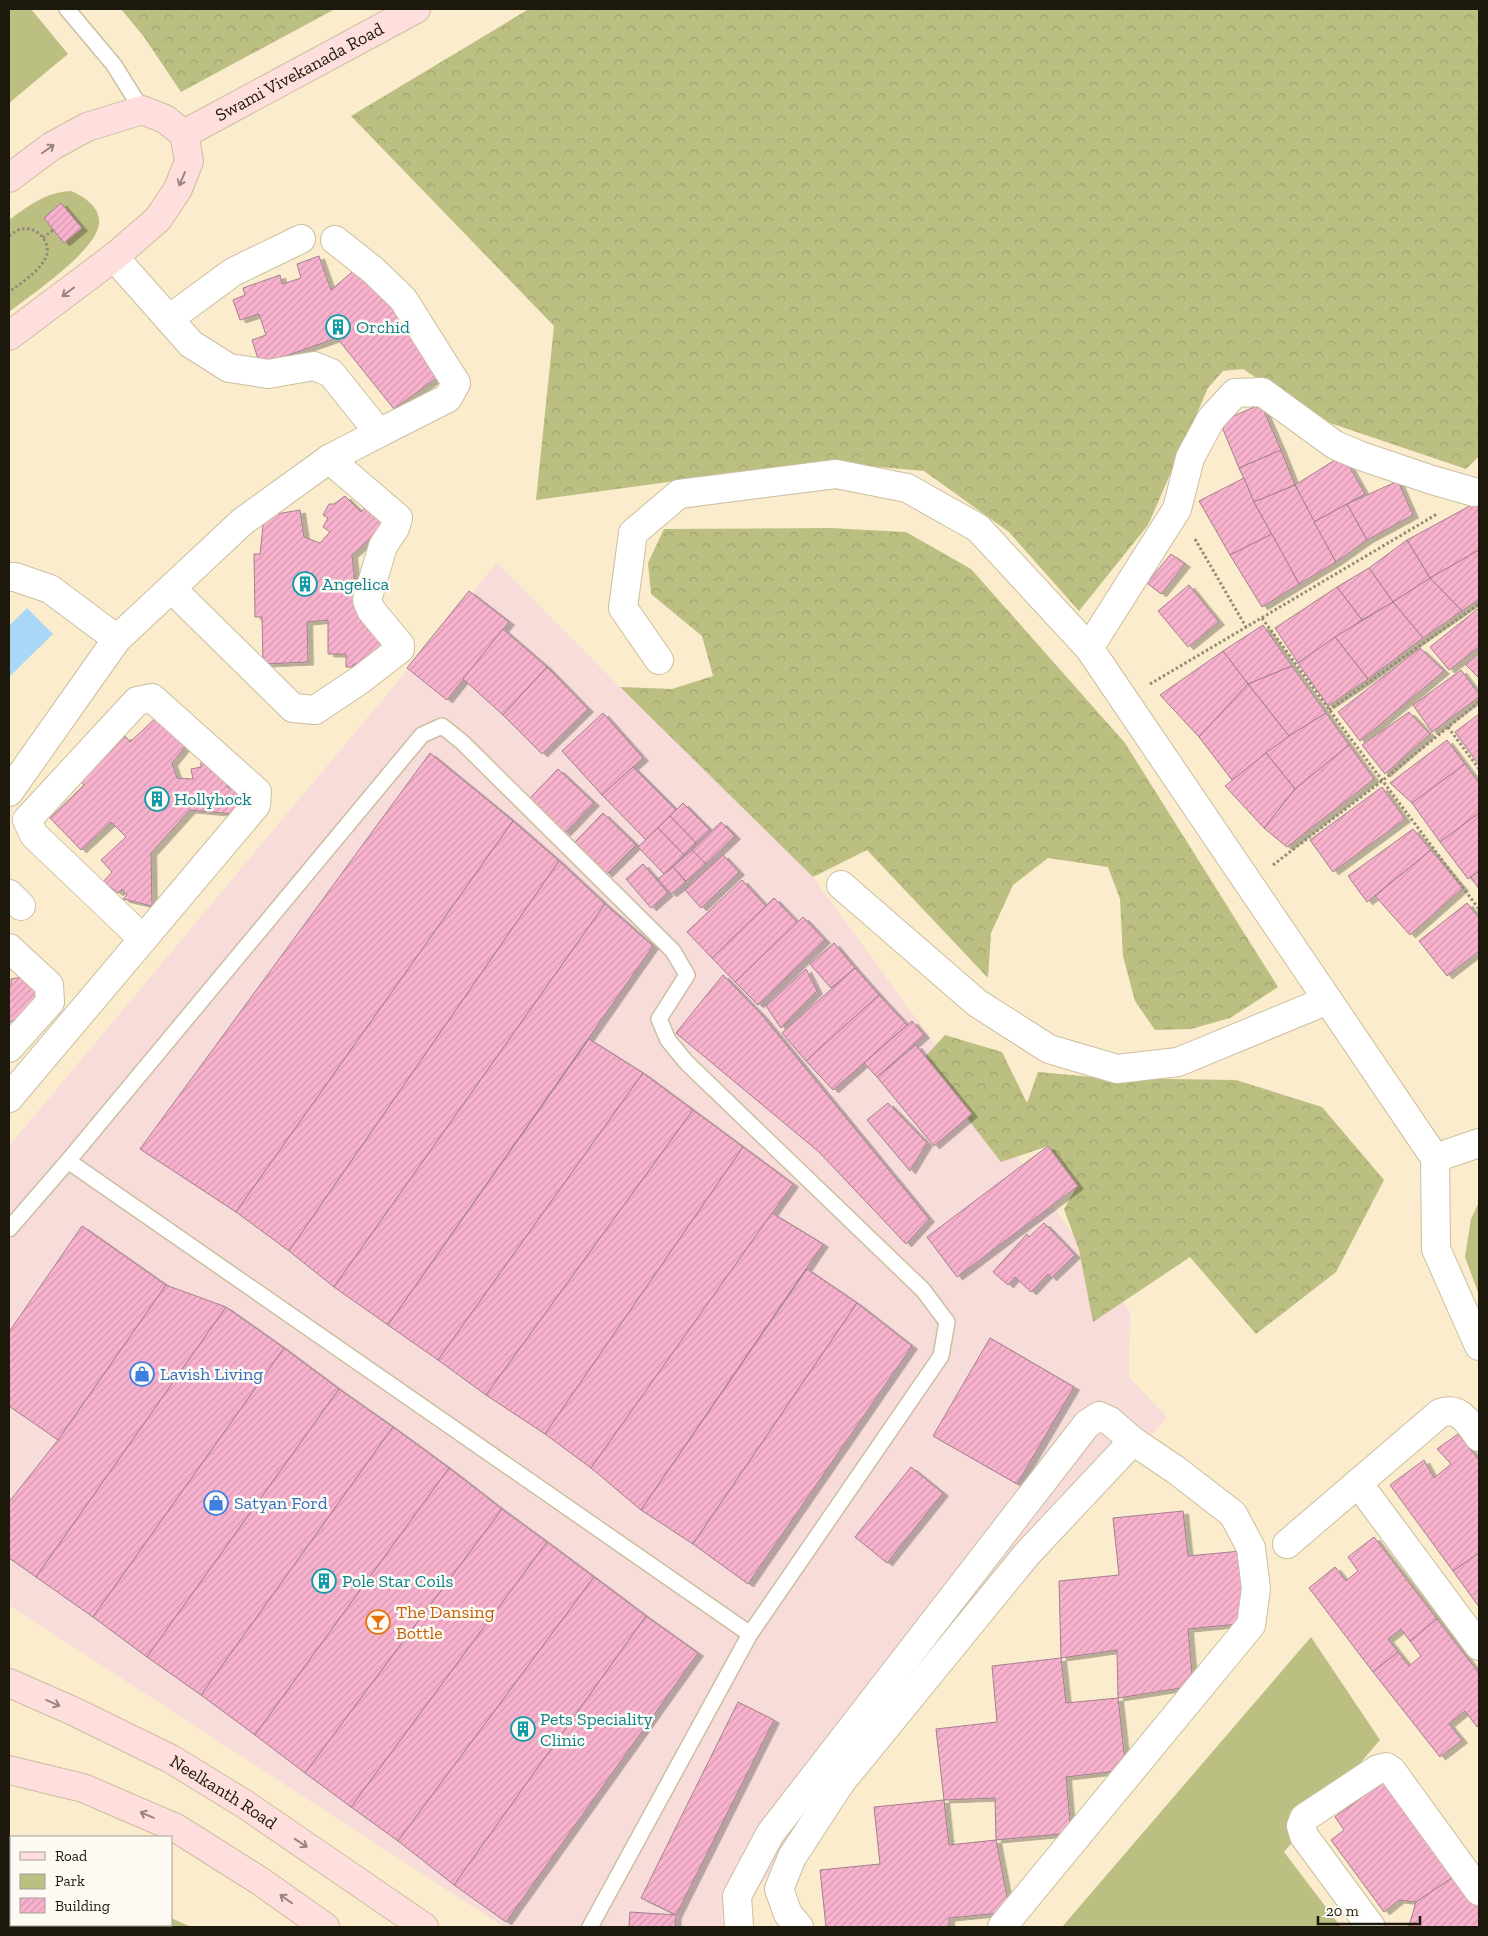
<svg xmlns="http://www.w3.org/2000/svg" width="1488" height="1936" viewBox="0 0 1488 1936" font-family="'Zilla Slab',serif">
	<defs>
		<pattern id="forest-crowns" width="20" height="18" patternUnits="userSpaceOnUse" patternTransform="scale(1.25)"><rect width="20" height="18" fill="#bcbf82"/><path d="M2 6a3 3 0 1 1 6 0M12 15a3 3 0 1 1 6 0" fill="none" stroke="#a1a36f"/></pattern>
		<pattern id="building-hatch" width="6" height="6" patternUnits="userSpaceOnUse" patternTransform="scale(1.25)"><rect width="6" height="6" fill="#f8b2ce"/><path d="M-1 1l2-2M0 6l6-6M5 7l2-2" fill="none" stroke="#d498b0"/></pattern>
		<filter id="shadow"><feDropShadow dx="5.5" dy="3" stdDeviation="0" flood-color="#0004"/></filter>
	</defs>
	<rect width="100%" height="100%" fill="#faeccc"/>
	<path fill="#f7dcda" d="M497,563L620,687L813,877L1130,1312L1129,1377L1167,1417L724,1927H504L9,1605V1146Z"/>
	<g fill="#bcbf82">
		<path d="M9,9H31L68,54L9,103Z"/>
		<path d="M71,191C83,196 101,207 99,224C96,251 31,295 9,312V220C28,206 46,192 71,191Z"/>
		<path d="M1479,1202V1295L1465,1257L1471,1219Z"/>
		<path d="M1311,1637L1380,1740L1284,1852L1341,1927H1062Z"/>
	</g>
	<g fill="url(#forest-crowns)">
		<path d="M121,9H335L181,92L144,37Z"/>
		<path d="M529,9H1479V456L1466,469L1318,419L1243,369L1223,371L1208,388L1148,525L1079,611L1009,532L924,471L832,463L734,473L536,500L554,326L351,116Z"/>
		<path d="M830,528L906,532L971,569L1125,743L1278,987L1230,1018L1191,1029L1155,1030L1135,1001L1123,956L1120,899L1108,867L1048,858L1013,885L991,933L988,978L867,850L813,877L620,687L672,689L713,676L702,636L651,594L648,563L664,529Z"/>
		<path d="M945,1035L1002,1052L1027,1103L1038,1072L1103,1078L1236,1080L1322,1107L1384,1180L1336,1272L1256,1334L1190,1257L1093,1322L1079,1250L1064,1209L1077,1186L1048,1146L1001,1162L922,1060Z"/>
		<path d="M11,1872V1925H171V1918L191,1927H9V1873Z"/>
	</g>
	<path fill="#a8d7f7" d="M27,608L53,634L9,677V626Z"/>
	<g fill="url(#building-hatch)" stroke="#a2808d" filter="url(#shadow)">
		<path d="M61,203L82,228L64,243L44,218Z"/>
		<path d="M319,256L331,290L358,267L388,289L442,374L394,409L337,338L260,365L252,340L266,335L259,314L240,320L233,300L245,295L243,288L280,275L282,284L301,278L297,264Z"/>
		<path d="M1261,404L1281,450L1239,468L1220,422Z"/>
		<path d="M1281,450L1295,485L1254,502L1239,468Z"/>
		<path d="M1343,455L1365,494L1314,522L1295,485Z"/>
		<path d="M1244,478L1254,502L1272,534L1230,555L1199,501Z"/>
		<path d="M1398,481L1413,515L1367,540L1347,504Z"/>
		<path d="M1295,485L1336,562L1299,584L1254,502Z"/>
		<path d="M345,496L361,512L372,499L393,518L352,555L358,612L398,647L372,658H364L365,664H353V667H346V654H328V620L307,622L308,662L263,664L262,617H255L254,554H260L264,516L300,510L304,537L320,543L330,532L323,527L328,518L323,515L329,504H334Z"/>
		<path d="M1479,501V550L1430,578L1407,540Z"/>
		<path d="M1347,504L1367,540L1336,562L1314,522Z"/>
		<path d="M1272,534L1299,584L1262,607L1230,555Z"/>
		<path d="M1407,540L1430,578L1393,602L1369,568Z"/>
		<path d="M1479,550V599L1462,611L1430,578Z"/>
		<path d="M1171,554L1185,564L1161,594L1147,583Z"/>
		<path d="M1369,568L1393,602L1362,620L1337,587Z"/>
		<path d="M1430,578L1462,611L1423,638L1393,602Z"/>
		<path d="M1189,585L1219,622L1188,647L1158,611Z"/>
		<path d="M1337,587L1362,620L1298,663L1275,628Z"/>
		<path d="M469,591L509,622L447,700L407,668Z"/>
		<path d="M1393,602L1423,638L1368,679L1335,637Z"/>
		<path d="M1479,608V647L1449,670L1430,647Z"/>
		<path d="M1263,625L1292,666L1248,684L1223,651Z"/>
		<path d="M503,629L547,667L503,715L463,679Z"/>
		<path d="M1335,637L1368,679L1328,706L1298,663Z"/>
		<path d="M1420,648L1444,671L1360,741L1338,712Z"/>
		<path d="M1223,651L1248,684L1199,737L1160,695Z"/>
		<path d="M1479,653V678L1466,665Z"/>
		<path d="M1292,666L1326,713L1289,736L1248,684Z"/>
		<path d="M547,667L588,709L542,754L503,715Z"/>
		<path d="M1461,670L1479,694V697L1432,732L1413,705Z"/>
		<path d="M1248,684L1289,736L1232,780L1199,737Z"/>
		<path d="M1409,712L1430,734L1385,774L1362,745Z"/>
		<path d="M161,713L189,742L172,763L177,778L193,779L191,769L201,767V762L213,759L224,770L228,788L245,787V815L190,810L151,853L152,906L123,899L127,895L122,889L118,893L103,882L112,872L101,860L126,837L111,822L81,850L50,818L84,785L79,780L125,736L130,742Z"/>
		<path d="M603,713L643,758L602,795L562,751Z"/>
		<path d="M1326,713L1349,745L1295,789L1266,753L1289,736Z"/>
		<path d="M1479,714V765L1455,732Z"/>
		<path d="M1447,740L1465,764L1412,803L1390,783Z"/>
		<path d="M1349,745L1374,779L1287,847L1264,828L1295,789Z"/>
		<path d="M430,753L513,821L236,1212L140,1149Z"/>
		<path d="M1266,753L1295,789L1264,828L1225,786Z"/>
		<path d="M1465,764L1479,783V813L1440,842L1412,803Z"/>
		<path d="M633,767L676,810L646,840L602,795Z"/>
		<path d="M558,769L594,803L565,833L529,799Z"/>
		<path d="M1382,787L1405,819L1333,872L1310,840Z"/>
		<path d="M683,803L710,830L696,843L670,816Z"/>
		<path d="M603,813L636,845L607,874L575,842Z"/>
		<path d="M1479,813V871L1468,879L1440,842Z"/>
		<path d="M670,816L696,843L684,855L658,828Z"/>
		<path d="M513,821L559,861L289,1251L236,1212Z"/>
		<path d="M721,822L735,836L706,864L692,850Z"/>
		<path d="M658,828L684,855L664,874L638,847Z"/>
		<path d="M1413,829L1431,850L1367,902L1348,876Z"/>
		<path d="M692,850L706,864L686,881L673,867Z"/>
		<path d="M1431,850L1463,888L1410,935L1375,896Z"/>
		<path d="M723,855L739,872L701,908L685,890Z"/>
		<path d="M559,861L605,904L334,1287L289,1251Z"/>
		<path d="M643,864L668,893L651,908L626,879Z"/>
		<path d="M673,867L686,882L671,894L658,879Z"/>
		<path d="M1479,871V889L1471,877Z"/>
		<path d="M742,880L766,906L712,958L687,932Z"/>
		<path d="M774,898L798,923L735,982L712,958Z"/>
		<path d="M1467,903L1479,918V951L1447,976L1419,941Z"/>
		<path d="M605,904L653,946L388,1325L334,1287Z"/>
		<path d="M803,917L825,940L758,1005L735,982Z"/>
		<path d="M834,943L855,968L831,988L810,964Z"/>
		<path d="M855,968L879,995L806,1061L782,1033Z"/>
		<path d="M806,969L817,991L781,1028L766,1006Z"/>
		<path d="M723,975L761,1014L929,1219L906,1244L819,1152L676,1033Z"/>
		<path d="M23,977L39,983L38,1005L9,1023V986L11,985V979Z"/>
		<path d="M879,995L907,1025L833,1090L806,1061Z"/>
		<path d="M912,1021L924,1035L877,1077L864,1063Z"/>
		<path d="M589,1039L643,1073L438,1360L388,1325Z"/>
		<path d="M916,1045L972,1114L934,1146L877,1077Z"/>
		<path d="M643,1073L693,1110L486,1395L438,1360Z"/>
		<path d="M888,1103L927,1143L910,1171L867,1120Z"/>
		<path d="M693,1110L743,1147L545,1434L486,1395Z"/>
		<path d="M1048,1146L1078,1186L957,1277L927,1237Z"/>
		<path d="M743,1147L793,1184L591,1468L545,1434Z"/>
		<path d="M772,1213L823,1244L641,1510L591,1468Z"/>
		<path d="M1044,1223L1075,1255L1051,1278L1048,1274L1031,1292L1015,1277L1008,1285L993,1272L1027,1234L1029,1237Z"/>
		<path d="M82,1226L166,1285L58,1440L9,1406V1332Z"/>
		<path d="M807,1269L857,1303L693,1544L641,1510Z"/>
		<path d="M166,1285L226,1307L36,1577L9,1558V1502L58,1440Z"/>
		<path d="M857,1303L912,1346L748,1584L693,1544Z"/>
		<path d="M226,1307L284,1348L93,1617L36,1577Z"/>
		<path d="M990,1338L1074,1387L1017,1484L933,1436Z"/>
		<path d="M284,1348L339,1389L147,1657L93,1617Z"/>
		<path d="M339,1389L393,1427L201,1695L147,1657Z"/>
		<path d="M393,1427L449,1468L255,1735L201,1695Z"/>
		<path d="M1458,1434L1479,1460V1553L1453,1571L1390,1485L1424,1460L1434,1478L1451,1464L1437,1449Z"/>
		<path d="M911,1467L943,1493L887,1563L855,1537Z"/>
		<path d="M449,1468L502,1509L305,1773L255,1735Z"/>
		<path d="M502,1509L547,1542L351,1807L305,1773Z"/>
		<path d="M1183,1511L1188,1556L1241,1551L1248,1623L1188,1629L1193,1686L1118,1698L1117,1650L1061,1658L1059,1581L1119,1575L1113,1518Z"/>
		<path d="M1374,1537L1437,1619L1410,1641L1401,1629L1388,1639L1398,1652L1373,1672L1309,1588L1335,1567L1346,1581L1358,1571L1348,1557Z"/>
		<path d="M547,1542L594,1577L398,1841L351,1807Z"/>
		<path d="M1479,1553V1607L1453,1571Z"/>
		<path d="M594,1577L646,1616L454,1885L398,1841Z"/>
		<path d="M646,1616L698,1653L506,1922L454,1885Z"/>
		<path d="M1437,1619L1479,1673V1725L1477,1727L1465,1711L1449,1724L1462,1740L1440,1757L1373,1672L1398,1652L1409,1666L1421,1656L1410,1641Z"/>
		<path d="M1061,1658L1066,1703L1118,1698L1126,1770L1066,1777L1071,1833L996,1840L995,1798L944,1800L936,1729L997,1722L992,1666Z"/>
		<path d="M738,1702L774,1720L676,1915L641,1898Z"/>
		<path d="M1385,1780L1461,1872L1416,1902L1399,1900L1384,1912L1331,1840L1344,1830L1335,1817Z"/>
		<path d="M944,1800L949,1845L996,1840L1010,1912L949,1918V1927H826L820,1870L880,1864L874,1807Z"/>
		<path d="M1461,1872L1457,1885L1465,1883L1479,1901V1927H1407L1409,1926L1416,1902Z"/>
		<path d="M630,1912L676,1915L675,1927H629Z"/>
	</g>
	<g fill="none" stroke-linecap="round" stroke-linejoin="round">
		<g stroke="#cbbf9f" stroke-width="18">
			<g id="lane">
				<path d="M67,9L114,65L142,110"/>
				<path d="M68,1161L750,1634"/>
				<path d="M9,1229L68,1161L422,735L442,726L462,742L673,951L687,975L659,1019L668,1040L686,1062L923,1290L947,1322L941,1356L750,1634L590,1927"/>
			</g>
		</g>
		<g stroke="#cbbf9f" stroke-width="30">
			<g id="street">
				<path d="M335,240L373,270L403,299L456,383L448,398L379,433"/>
				<path d="M169,319L233,272L301,239"/>
				<path d="M9,577H15L50,589L117,639"/>
				<path d="M172,589L293,708L315,710L360,680L400,649V645L371,610L367,600L383,546L395,528L398,518L329,459"/>
				<path d="M1089,648L1177,509L1190,458L1211,419L1235,393L1262,392L1335,445L1361,456L1432,480L1474,492"/>
				<path d="M659,660L623,608L633,533L679,494L836,474L907,488L978,528L1089,648L1435,1158L1436,1249L1479,1346"/>
				<path d="M9,792L117,639L242,522L329,459L379,433L331,373L314,366L268,374L243,370L229,368L191,344L114,257"/>
				<path d="M841,885L977,1003L1049,1049L1117,1069L1178,1062L1328,1000"/>
				<path d="M9,894L21,906"/>
				<path d="M9,948L49,985L50,1002L9,1048"/>
				<path d="M9,1098L256,805L257,792L152,698L137,701L27,820L34,835L143,939"/>
				<path d="M1435,1158L1479,1143"/>
				<path d="M1358,1483L1479,1646"/>
				<path d="M1287,1544L1440,1413C1461,1406 1468,1423 1479,1437"/>
				<path d="M739,1927L737,1896L770,1834L1087,1424L1099,1416L1110,1421L1133,1441L1176,1470L1233,1514L1251,1548L1256,1589L1251,1625L1002,1927"/>
				<path d="M799,1927L788,1914L779,1889L792,1857L841,1782L1027,1554L1133,1441"/>
				<path d="M1371,1927L1304,1836L1301,1826L1304,1818L1378,1769L1386,1767L1392,1771L1479,1891"/>
			</g>
		</g>
		<g stroke="#cbbf9f" stroke-width="30">
			<g id="secondary">
				<path id="s1" d="M184,134L416,9"/>
				<path d="M9,178L52,146L87,127L142,110L165,119L184,134L189,161L178,189L158,219L114,257L9,336"/>
				<path id="s2" d="M9,1683L73,1711L171,1759L246,1805L424,1927"/>
				<path d="M9,1770L83,1788L176,1828L260,1881L325,1927"/>
			</g>
		</g>
		<g stroke="#948b74" stroke-width="3" stroke-dasharray="2.5 2.5" stroke-linecap="butt">
			<path d="M9,236C13,233 18,229 23,229C37,226 52,243 46,257C39,272 22,282 9,292"/>
			<path d="M43,238L53,230"/>
			<path d="M1195,539L1246,627"/>
			<path d="M1262,618L1345,731L1479,909"/>
			<path d="M1150,684L1437,514"/>
			<path d="M1329,710L1479,604"/>
			<path d="M1448,727L1479,769"/>
			<path d="M1273,865L1383,780L1479,702"/>
		</g>
		<use href="#lane" stroke="#fff" stroke-width="15"/>
		<use href="#street" stroke="#fff" stroke-width="28"/>
		<use href="#secondary" stroke="#ffdede" stroke-width="28"/>
	</g>
	<defs><path id="oneway-shaft" d="M-6 0H5M1.5-3L5.5 0L1.5 3" fill="none" stroke-width="1.6" stroke-linecap="round" stroke-linejoin="round" transform="scale(1.25)"/></defs>
	<g stroke="#998580">
		<use href="#oneway-shaft" transform="translate(48 149) rotate(-35)"/>
		<use href="#oneway-shaft" transform="translate(182 179) rotate(113)"/>
		<use href="#oneway-shaft" transform="translate(68 292) rotate(143)"/>
		<use href="#oneway-shaft" transform="translate(53 1703) rotate(24)"/>
		<use href="#oneway-shaft" transform="translate(147 1815) rotate(-157)"/>
		<use href="#oneway-shaft" transform="translate(301 1843) rotate(34)"/>
		<use href="#oneway-shaft" transform="translate(286 1899) rotate(-145)"/>
	</g>
	<defs>
		<g id="building-ring" transform="scale(1.25)"><circle r="9.5" fill="#fdfaf4" stroke="#0f9aa8" stroke-width="1.5"/><path d="M-4-6H4V6H1V3H-1V6H-4ZM-2.5-4.3h1.7v1.8h-1.7ZM.8-4.3h1.7v1.8H.8ZM-2.5-1h1.7V.8h-1.7ZM.8-1h1.7V.8H.8Z" fill="#0f9aa8"/></g>
		<g id="shop-ring" transform="scale(1.25)"><circle r="9.5" fill="#fdfaf4" stroke="#3f7fe0" stroke-width="1.5"/><path d="M-5-2.5h2.3a2.7 3.5 0 0 1 5.4 0H5L5.5 6h-11ZM-1.5-2.5h3a1.5 2.3 0 0 0-3 0Z" fill="#3f7fe0"/></g>
		<g id="bar-ring" transform="scale(1.25)"><circle r="9.5" fill="#fdfaf4" stroke="#e8710a" stroke-width="1.5"/><path d="M-6-5H6L.8 .8V4.5H3.5V6h-7V4.5H-.8V.8Z" fill="#e8710a"/></g>
	</defs>
	<g fill-rule="evenodd">
		<use href="#building-ring" x="338" y="327"/>
		<use href="#building-ring" x="305" y="584"/>
		<use href="#building-ring" x="157" y="799"/>
		<use href="#shop-ring" x="142" y="1374"/>
		<use href="#shop-ring" x="216" y="1503"/>
		<use href="#building-ring" x="324" y="1581"/>
		<use href="#bar-ring" x="378" y="1622"/>
		<use href="#building-ring" x="523" y="1729"/>
	</g>
	<g text-anchor="middle" dominant-baseline="central" stroke-width="5" stroke-linejoin="round" paint-order="stroke">
		<g font-size="18" fill="#1d180c" stroke="#fdfaf4">
			<text stroke="none"><textPath href="#s1" startOffset="131">Swami Vivekanada Road</textPath></text>
			<text stroke="none"><textPath href="#s2" startOffset="241">Neelkanth Road</textPath></text>
		</g>
		<g font-size="18" fill="#0d838f" stroke="#fdfaf4" text-anchor="start">
			<text x="356" y="327">Orchid</text>
			<text x="322" y="584">Angelica</text>
			<text x="174" y="799">Hollyhock</text>
			<text x="342" y="1581">Pole Star Coils</text>
			<text x="540" y="1719">Pets Speciality<tspan x="540" dy="21">Clinic</tspan></text>
		</g>
		<g font-size="18" fill="#366cbe" stroke="#fdfaf4" text-anchor="start">
			<text x="160" y="1374">Lavish Living</text>
			<text x="234" y="1503">Satyan Ford</text>
		</g>
		<g font-size="18" fill="#c56008" stroke="#fdfaf4" text-anchor="start">
			<text x="396" y="1612">The Dansing<tspan x="396" dy="21">Bottle</tspan></text>
		</g>
	</g>
	<rect width="1488" height="1936" fill="none" stroke="#1d180c" stroke-width="20"/>
	<rect x="10" y="1836" width="162" height="90" fill="#fdfaf4" stroke="#a3a097"/>
	<rect x="20" y="1852" width="25" height="8" fill="#ffdede" stroke="#a3a097"/>
	<text x="55" y="1861" font-size="15" fill="#1d180c">Road</text>
	<rect x="20" y="1874" width="25" height="15" fill="#bcbf82" stroke="#a3a097"/>
	<text x="55" y="1886" font-size="15" fill="#1d180c">Park</text>
	<rect x="20" y="1898" width="25" height="15" fill="url(#building-hatch)" stroke="#a3a097"/>
	<text x="55" y="1911" font-size="15" fill="#1d180c">Building</text>
	<path d="M1318 1916v8h102v-8" fill="none" stroke="#1d180c" stroke-width="2.5"/>
	<text x="1326" y="1916" font-size="15" fill="#1d180c" stroke="#fdfaf4" stroke-width="4" paint-order="stroke">20 m</text>
</svg>
